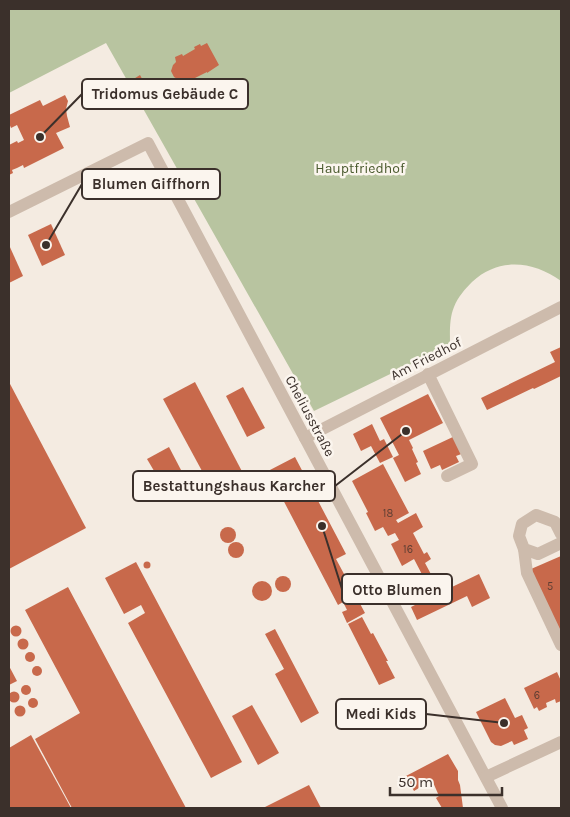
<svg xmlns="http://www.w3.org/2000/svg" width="570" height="817" viewBox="0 0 570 817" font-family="Karla,sans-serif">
	<rect width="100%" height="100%" fill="#f4ebe1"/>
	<path fill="#b8c4a0" d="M9,9H561V281C533,261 499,257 472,282C465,289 458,297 454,307C449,319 450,333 450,345L314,411L106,43L9,93Z"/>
	<g fill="#c8694b">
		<path d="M207,43L219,65L207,73V72L195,78L196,80L189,83L186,80L181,81L174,77L171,71L173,65L176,62L175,57L182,54L183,56L195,49L194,47L200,44L201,46Z"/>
		<path d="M140,75L156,105L148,109L132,80Z"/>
		<path d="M65,95L68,101L66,109L67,116L70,127L56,133L64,148L24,168L23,165L17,168L12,170L13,173L9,175V145L17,141L18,143L24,140L17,125L11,128L9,123V115L40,100L43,106Z"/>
		<path d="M51,224L65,255L42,266L28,235Z"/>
		<path d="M9,245L23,276L9,283Z"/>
		<path d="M561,347V376L534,389L533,388L487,410L481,398L555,362L550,352Z"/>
		<path d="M9,382L86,528L9,569Z"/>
		<path d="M195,382L246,479L215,495L163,399Z"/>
		<path d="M243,387L265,428L247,437L226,396Z"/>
		<path d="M428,394L443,423L409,440L413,448L412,449L418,462L416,463L421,474L405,482L393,458L399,455L380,418Z"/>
		<path d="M372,424L380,441L384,439L393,457L380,463L371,446L361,451L353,434Z"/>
		<path d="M455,436L464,453L456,456L459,462L442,470L440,465L431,469L423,451Z"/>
		<path d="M169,447L181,470L160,481L147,459Z"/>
		<path d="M295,457L346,554L336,559L365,613L347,623L342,612L347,610L343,602L338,605L268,471Z"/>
		<path d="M383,464L409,513L396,520L398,523L416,513L423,527L413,533L424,554L427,552L431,559L425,563L433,578L426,582L414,559L402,566L391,544L399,540L395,533L388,536L383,527L375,531L366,513L368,512L352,481Z"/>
		<circle cx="228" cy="535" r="8"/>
		<circle cx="236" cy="550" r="8"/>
		<path d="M561,556V634L531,569Z"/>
		<circle cx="147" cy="565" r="3.5"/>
		<path d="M136,562L242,762L211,778L128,623L145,613L141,605L124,614L105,578Z"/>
		<path d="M479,574L490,598L472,607L467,596L417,620L411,607L417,604L414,598L426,592L429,598Z"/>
		<circle cx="283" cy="584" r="8"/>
		<circle cx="262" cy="591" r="10"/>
		<path d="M68,587L172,782L186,808H72L35,739L80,713L25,610Z"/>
		<path d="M362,617L371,634L373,633L388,661H386L395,678L379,685L348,624Z"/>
		<circle cx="16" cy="631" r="5.5"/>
		<path d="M275,629L319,713L301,723L275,674L284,669L265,634Z"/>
		<circle cx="23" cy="644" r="5.5"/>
		<circle cx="30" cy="657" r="5"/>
		<circle cx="37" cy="671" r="5"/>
		<path d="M9,666L17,681L9,685Z"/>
		<path d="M557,672L561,681V701L556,703L555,699L546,703L547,707L539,711L537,707L534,709L524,688Z"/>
		<circle cx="26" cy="690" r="5"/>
		<circle cx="14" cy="697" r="5.5"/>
		<circle cx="33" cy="703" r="5"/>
		<path d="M505,698L515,718L522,715L528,728L524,730L528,739L514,745L512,741L501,746L495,745L491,742L476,712Z"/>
		<path d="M252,705L279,753L258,765L232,716Z"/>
		<circle cx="20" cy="711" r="5.5"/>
		<path d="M31,735L71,808H9V748Z"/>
		<path d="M448,754L458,771V780L460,785L463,808H442L436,798L439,796L432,780L414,791L406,776Z"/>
		<path d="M309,785L321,808H263Z"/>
	</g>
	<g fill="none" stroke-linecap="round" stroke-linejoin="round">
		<g stroke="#cdbbac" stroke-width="12">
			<path d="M9,212L148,143L502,808"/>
			<path d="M428,374L472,464L447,476"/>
			<path d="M305,438L561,307"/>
			<path d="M561,534L555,522L536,515L522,524L519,536L524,549L538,554L561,543"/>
			<path d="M524,549L527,573L561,645"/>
			<path d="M486,777L561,742"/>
		</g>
	</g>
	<g text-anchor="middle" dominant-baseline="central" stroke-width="5" stroke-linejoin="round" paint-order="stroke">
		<g font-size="11" fill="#5e3e33">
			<text x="388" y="513">18</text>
			<text x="408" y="549">16</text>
			<text x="550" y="586">5</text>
			<text x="537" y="695">6</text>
		</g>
		<g font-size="14" fill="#4a5a2e" stroke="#fbf5ee">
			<text x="360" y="168">Hauptfriedhof</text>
		</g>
		<g font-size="14" fill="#3b302b" stroke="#fbf5ee">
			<text transform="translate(426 359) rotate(-27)">Am Friedhof</text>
			<text transform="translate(310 416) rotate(62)">Cheliusstraße</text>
		</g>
	</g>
	<path fill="none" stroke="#3b302b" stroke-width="2" d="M40 137L82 94M46 245L82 184M406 431L335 486M322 526L342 589M504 723L426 714"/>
	<g fill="#3b302b" stroke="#fbf5ee" stroke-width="2">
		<circle cx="40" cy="137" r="5"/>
		<circle cx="46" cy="245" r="5"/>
		<circle cx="406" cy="431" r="5"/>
		<circle cx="322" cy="526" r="5"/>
		<circle cx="504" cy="723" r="5"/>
	</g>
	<g fill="#fbf5ee" stroke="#3b302b" stroke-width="2">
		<rect x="82" y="79" width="166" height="30" rx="5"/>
		<rect x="82" y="169" width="138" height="30" rx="5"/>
		<rect x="133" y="471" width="202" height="30" rx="5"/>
		<rect x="342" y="574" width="110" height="30" rx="5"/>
		<rect x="336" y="699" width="90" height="30" rx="5"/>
	</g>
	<g font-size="15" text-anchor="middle" font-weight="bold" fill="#3b302b">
		<text x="165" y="99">Tridomus Gebäude C</text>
		<text x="151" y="189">Blumen Giffhorn</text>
		<text x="234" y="491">Bestattungshaus Karcher</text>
		<text x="397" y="595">Otto Blumen</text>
		<text x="381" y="719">Medi Kids</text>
	</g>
	<rect width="570" height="817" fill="none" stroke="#3b302b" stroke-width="20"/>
	<path d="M390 787v8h112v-8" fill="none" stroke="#3b302b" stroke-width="2.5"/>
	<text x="398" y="787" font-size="15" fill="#3b302b" stroke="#fbf5ee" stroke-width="4" paint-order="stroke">50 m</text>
</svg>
